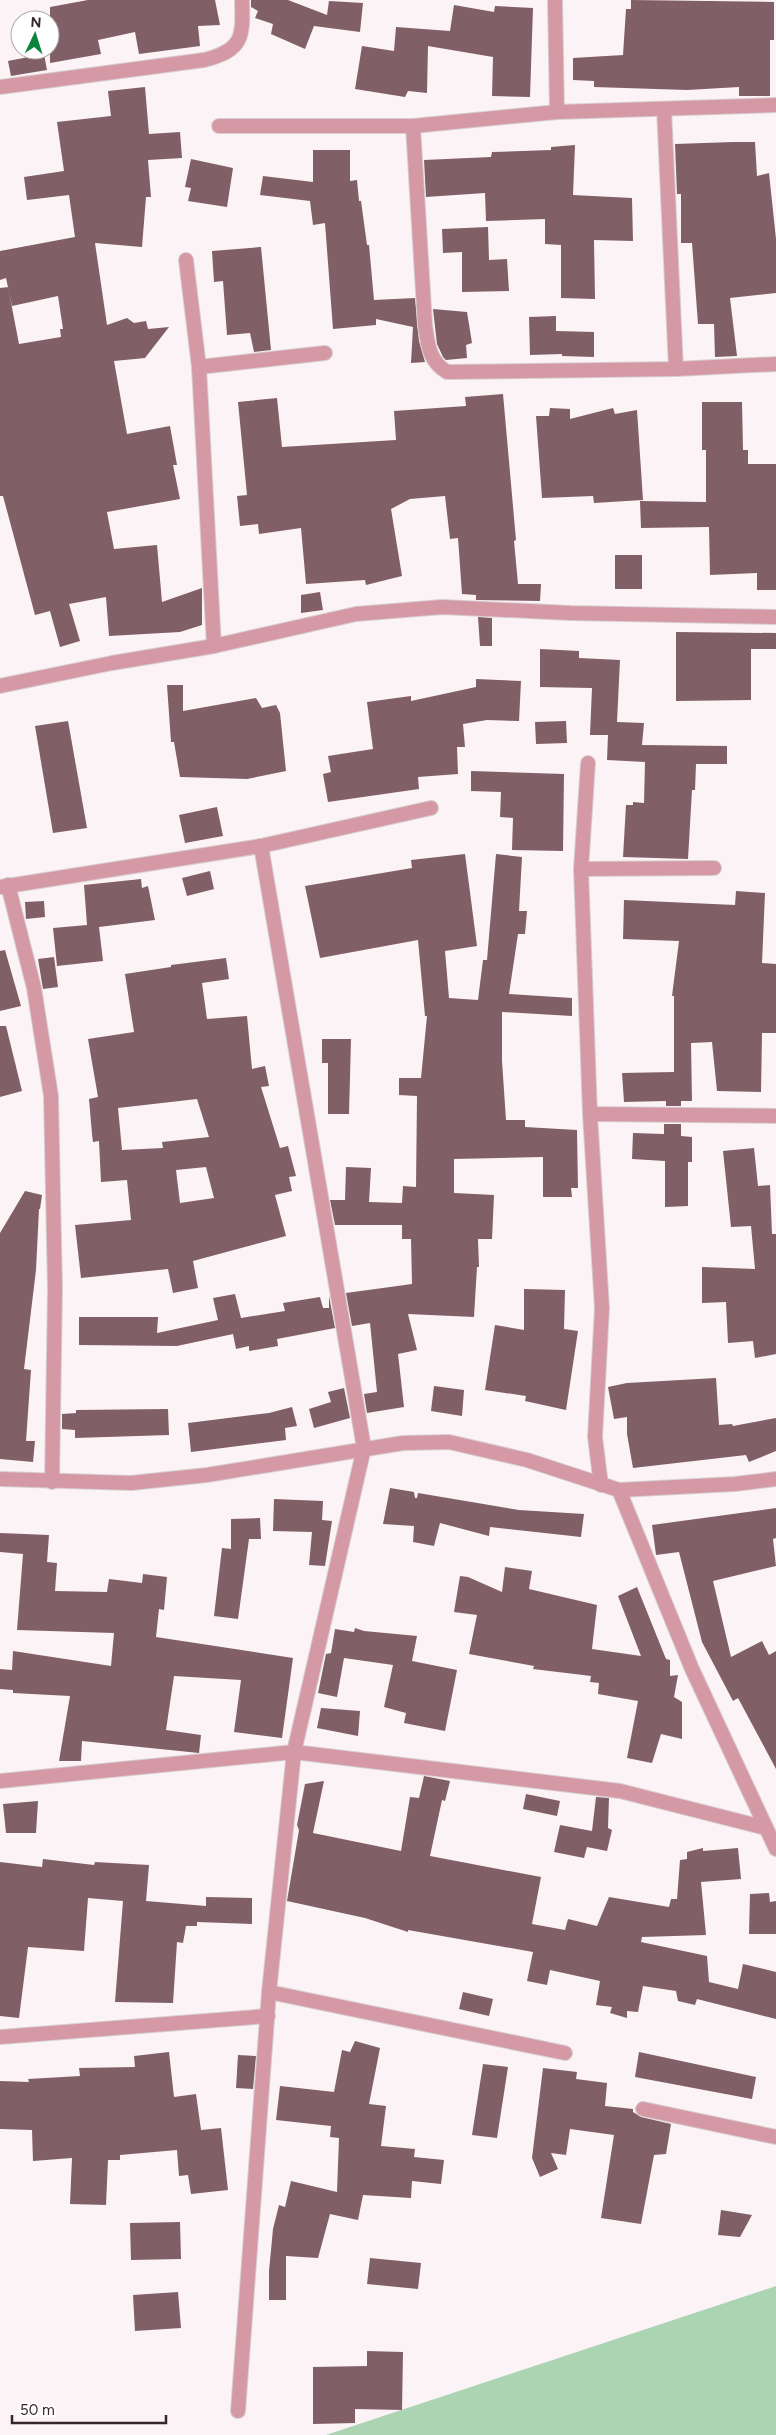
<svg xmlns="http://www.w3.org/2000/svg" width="776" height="2435" viewBox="0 0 776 2435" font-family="Figtree,sans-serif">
	<rect width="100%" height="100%" fill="#fbf3f5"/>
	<path fill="#abd4b2" d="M776,2286V2435H326Z"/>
	<g fill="#815f67" fill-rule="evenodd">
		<path d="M88,0H215L220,25L198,26L200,46L139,54L135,32L98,40L101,54L50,63V7Z"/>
		<path d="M251,0H288L327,15L329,1L363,3L360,32L314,26L305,49L271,34L273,24L255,18L258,11L251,7Z"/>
		<path d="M631,0L774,2V40H770V96H739V87L687,90L594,87V81L573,80V58L623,55L626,9H631Z"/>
		<path d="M454,5L494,12L495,6L533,8L530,97L492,96L493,57L428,46L427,93L408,91L405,97L355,89L362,46L394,51L396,27L450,31Z"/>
		<path d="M44,54L47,70L11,76L8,61Z"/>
		<path d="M145,87L149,134L180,132L182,158L148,160L151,197H146L142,247L95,243L107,325L127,318L134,323L146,321L148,329L169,327L145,358L114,361L127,434L170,426L177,465H173L180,499L107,512L114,549L157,545L162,602L202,588V625L180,632L109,636L106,597L69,604L80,641L60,647L50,611L35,615L3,496H0V288L8,287L19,344L61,337L60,329H63L58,296L12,306L6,278L0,280V251L75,237L69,195L27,200L24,177L64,171L57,122L111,116L108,91Z"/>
		<path d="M733,142H755L757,176L769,173L776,239V293L730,298L737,356L715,357L714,324H698L692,243H681V194H677L675,144Z"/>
		<path d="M575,145L573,195L632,198L633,241L594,240L595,299L561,298V245L545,244V219L486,221L485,193L426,197L424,160L491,157L492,152L551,150V147Z"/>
		<path d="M313,150H350V181L357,180L359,201H361L367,245H369L374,300L415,298L419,341L425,362L411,363L413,327L376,319V325L333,329L325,223L313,225L310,201L260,195L263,176L313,182Z"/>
		<path d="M191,159L233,168L227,207L188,201L191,188L185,187Z"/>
		<path d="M488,227L489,260L507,259L509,291L462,292V252L443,253L442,229Z"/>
		<path d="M261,247L271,350L254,352L250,333L227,335L223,281L214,282L212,251Z"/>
		<path d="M433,309L467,312L472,343L466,345L467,358L446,360L443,357L437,344Z"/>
		<path d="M556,316V331L594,332V357L562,356V354L530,355L529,317Z"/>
		<path d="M503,394L516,540L514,541L518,584H541L540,601L476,600V595L462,594L458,538L450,539L445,496L410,499L391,509L402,576L366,585L365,580L306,584L301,528L259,534L258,524L240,526L237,496L247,495L238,402L277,398L282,447L396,440L394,411L466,406L465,397Z"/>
		<path d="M702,402H742L743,450H748V464H776V590H757V573L710,575L709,527L641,528L640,501L706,502V450H702Z"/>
		<path d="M550,408L570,409V419L613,408L615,414L637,410L643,500L594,503L593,496L542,498L536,416H549Z"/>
		<rect x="615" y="555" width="27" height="34"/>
		<path d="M320,592L323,610L301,613V595Z"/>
		<path d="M478,617L492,618V646H480Z"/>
		<path d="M676,632L776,633V649H751V700L676,701Z"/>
		<path d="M540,649L579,651V658L620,660L617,722L644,723L642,745L727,746V764H696L695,790H692L688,859L623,857L626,805H633V802L644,803L645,762L607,760L608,735H590L592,688L540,687Z"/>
		<path d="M476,679L521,681L519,721L487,720L463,724L465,747H457L458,774L418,777L419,789L328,802L323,774L331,772L328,756L373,749L367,702L411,696V701L476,687Z"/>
		<path d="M167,685H183V711L256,698L262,708L276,705L280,713L286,771L247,779L180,777L174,742H171Z"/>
		<path d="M68,721L87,828L53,833L35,726Z"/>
		<path d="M566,721L567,743L536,744L535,722Z"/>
		<path d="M471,771L564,774L563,851L512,850L513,818L500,817L501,792L471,791Z"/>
		<path d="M217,807L223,836L185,843L179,815Z"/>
		<path d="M465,854L477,946L445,951L449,998L478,1000L483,960H487L496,854L522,857L519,911H527L525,934H518L509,994L572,998V1016L502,1012V1061L506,1120H525V1127L577,1130L578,1188H571L572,1197H543V1157L454,1159V1193L494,1195L492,1239H478L479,1267H477L474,1317L408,1314L417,1350L398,1354L404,1407L367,1413L364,1394L377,1392L370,1323L352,1326L346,1293L412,1284L411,1239H402V1225H335L330,1200H345L346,1167L371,1168L369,1202L402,1203L403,1186L416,1187L417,1096L399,1095V1078H421L427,1016H425L418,940L320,958L305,886L412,868L411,860Z"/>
		<path d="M210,871L214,889L187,896L182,878Z"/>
		<path d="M141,879L142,888L148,886L155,920L99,927L103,961L57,966L53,928L87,925L84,885Z"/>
		<path d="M736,891L765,893L762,963L776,964V1033H762L761,1092L717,1091L712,1042L691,1043L692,1101H681V1106H666V1101L624,1102L622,1073L674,1072V996H672L679,941L623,939L624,900L735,905Z"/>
		<path d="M44,901L45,917L26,919L25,902Z"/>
		<path d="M5,950L21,1006L0,1011V951Z"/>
		<path d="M54,957L58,987L43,989L38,959Z"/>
		<path d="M226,958L229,979L202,983L207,1019L247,1016L252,1069L265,1066L269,1086L261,1087L280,1148L288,1146L296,1176L289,1177L292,1191L275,1195L286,1236L193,1261L198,1288L173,1293L168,1269L81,1278L75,1225L131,1220L127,1180L101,1182L99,1141L93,1142L92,1134L89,1099L98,1097L88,1039L134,1032L125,974L171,967V965ZM197,1099L209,1137L162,1142L163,1148L122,1150L118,1108ZM206,1167L214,1198L180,1203L176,1170Z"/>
		<path d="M0,1026H6L22,1091L0,1097Z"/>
		<path d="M322,1039H351L349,1114H328V1063H322Z"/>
		<path d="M664,1124H681V1136L692,1137V1162H688V1206L665,1207V1161L632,1159L633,1133L664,1134Z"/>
		<path d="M754,1148L758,1186L770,1185L772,1234H776V1354L755,1358L753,1341L728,1343L726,1302L702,1303V1267L755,1269L751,1226L731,1227L723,1151Z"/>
		<path d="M25,1191L42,1195L40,1209H39L36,1270L24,1369L31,1370L26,1441H35L33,1462L0,1459V1233Z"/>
		<path d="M524,1289L565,1290L564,1329L578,1331L566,1410L525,1401L526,1396L485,1390L495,1325L524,1330Z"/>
		<path d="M235,1294L241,1318L285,1311L283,1303L320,1297L323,1308H329V1296L335,1328L277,1339L278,1346L249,1351V1346L236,1349L233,1334L177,1346L79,1345V1317H158L157,1333L218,1320L213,1298Z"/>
		<path d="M716,1378L719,1425L732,1424L733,1426L776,1418V1451L749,1462L746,1455L633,1468L627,1434V1417L614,1419L608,1387L627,1383Z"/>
		<path d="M434,1386L464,1390L462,1416L431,1411Z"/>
		<path d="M344,1388L350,1418L314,1428L309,1409L331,1402L328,1392Z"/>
		<path d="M292,1407L297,1426L285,1428L286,1440L191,1452L188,1423L269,1413Z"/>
		<path d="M168,1409L169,1435L75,1438V1430L62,1429V1414L76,1413V1410Z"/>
		<path d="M390,1488L414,1492L415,1498H417L418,1493L519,1510L584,1514L581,1537L490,1527L489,1536L440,1523L434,1546L413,1542L414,1526L383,1524Z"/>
		<path d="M274,1499L323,1501L322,1520L332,1521L325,1566L309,1565L312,1532L273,1531Z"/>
		<path d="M776,1508V1538L773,1539L776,1566L713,1581L731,1657L762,1641L769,1655L776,1651V1769L738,1698L733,1701L702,1642L679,1552L656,1555L652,1525Z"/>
		<path d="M260,1518L261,1539H249L238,1619L214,1616L222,1548L231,1549V1519Z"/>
		<path d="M0,1533L49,1535L47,1562L57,1563L55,1591L107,1592L109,1579L142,1583L143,1574L167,1577L164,1610L159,1609L156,1637L293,1658L282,1738L234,1732L241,1680L174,1676L166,1730L201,1735L199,1753L82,1741L81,1761H59L70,1696L13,1693V1690L0,1689V1669L12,1670L13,1651L111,1666L114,1633L17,1630L23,1554L0,1552Z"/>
		<path d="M505,1567L532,1571L529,1589L597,1605L592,1649L641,1656L618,1596L637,1587L666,1659L670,1660V1676L678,1675L674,1697L682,1702V1739L661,1734L652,1763L627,1758L638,1701L598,1694L599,1683L590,1682L591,1676L533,1669L534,1666L469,1654L477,1615L454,1612L460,1576L468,1577L502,1592Z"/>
		<path d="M355,1628L364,1631L417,1636L412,1661L457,1670L445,1731L404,1723L406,1713L384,1707L393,1665L344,1658L337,1697L318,1693L326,1654L331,1653L335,1629L354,1632Z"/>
		<path d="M321,1708L360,1711L358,1736L317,1728Z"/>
		<path d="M424,1776L450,1781L445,1801L442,1800L430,1856L541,1877L532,1924L565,1930L568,1919L597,1926L609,1897L669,1907L671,1899H677L680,1860L687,1859V1852L703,1848V1851L738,1848L741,1879L701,1882L706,1935L642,1937L641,1942L707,1956L709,1982L738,1989L743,1964L776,1972V2019L697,1999L695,2005L678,2001L676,1991L643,1986L638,2012L627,2011V2018L610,2013L612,2007L596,2005L600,1981L550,1970L547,1985L527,1981L533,1952L408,1930V1932L365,1918L287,1901L299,1830L297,1825L305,1784L324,1781L313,1833L401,1851L410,1797L419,1798Z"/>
		<path d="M526,1794L560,1801L557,1816L523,1809Z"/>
		<path d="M596,1797L609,1798L608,1828L612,1830L607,1851L587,1847L584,1858L554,1852L560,1825L592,1831Z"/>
		<path d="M38,1801L36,1833H6L3,1804Z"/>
		<path d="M43,1859L94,1865L95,1862L149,1865L146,1901L206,1906V1897L252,1898V1924L197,1922V1926H186L183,1943L177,1942L173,2003L115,2002L123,1901L88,1898L84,1951L28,1947L19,2018L0,2016V1862L42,1867Z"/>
		<path d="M769,1893L770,1902L776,1901V1934H749L750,1894Z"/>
		<path d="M463,1992L493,1999L489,2016L459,2009Z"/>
		<path d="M355,2041L380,2048L369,2104L386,2106L381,2146L415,2149L414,2157L444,2160L441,2184L412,2181L411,2198L363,2195L358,2220L330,2214L318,2258L286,2256V2300H269V2271L273,2229L279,2205L285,2207L291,2181L337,2192L339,2138L330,2137L331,2126L276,2120L280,2086L334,2092L342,2050L350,2052Z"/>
		<path d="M169,2052L174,2097L196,2094L201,2130L221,2128L228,2190L191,2194L188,2175L179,2176L177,2150L120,2155V2160H108L106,2205L70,2204L72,2158L33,2161L32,2130L0,2129V2081L29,2082L28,2079L80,2076L79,2068L135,2067L134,2056Z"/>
		<path d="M639,2052L756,2077L752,2099L635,2077Z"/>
		<path d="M238,2055L256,2056L253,2089L236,2088Z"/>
		<path d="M483,2064L508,2067L497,2138L472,2135Z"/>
		<path d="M543,2068L577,2072L576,2079L607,2083L605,2106L633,2109V2112L641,2117L671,2124L666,2154L654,2155L641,2224L601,2218L614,2135L570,2129L566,2155L551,2153L558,2169L540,2177L532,2158Z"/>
		<path d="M721,2210L752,2215L740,2237L718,2235Z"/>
		<path d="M180,2222L181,2259L131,2260L130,2223Z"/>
		<path d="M370,2258L421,2263L418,2289L367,2284Z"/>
		<path d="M178,2292L181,2328L135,2331L133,2295Z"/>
		<path d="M367,2351L403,2352L402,2410L355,2409V2423L313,2424V2367L367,2366Z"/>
	</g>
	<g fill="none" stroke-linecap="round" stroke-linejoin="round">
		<g stroke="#d7ced0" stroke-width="16">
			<g id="minor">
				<path d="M555,0L557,112"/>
				<path d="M0,87L204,60C244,50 243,36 242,0"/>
				<path d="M664,109L676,369"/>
				<path d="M219,126H413L557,112L776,105"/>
				<path d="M413,126L425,325C428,345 429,361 447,372L676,369L776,364"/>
				<path d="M186,260L199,367L214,646"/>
				<path d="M199,367L325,353"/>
				<path d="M0,686L112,663L214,646L356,614L442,607L570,613L776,617"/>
				<path d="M588,763L581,869L590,1114L602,1308L595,1437L601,1485"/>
				<path d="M581,869L714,868"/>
				<path d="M8,885L34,988L51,1096L55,1289L52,1482"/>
				<path d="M1,887L261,846L431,808"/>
				<path d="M590,1114L776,1116"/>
				<path d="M0,1479L131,1483L207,1475L403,1443L449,1442L527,1460L619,1490L735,1484L776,1479"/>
				<path d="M619,1490L692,1669L776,1849"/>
				<path d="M0,1781L294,1752L620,1791L766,1828"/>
				<path d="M269,1992L565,2053"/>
				<path d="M0,2037L268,2016"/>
				<path d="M643,2109L776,2137"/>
				<path d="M238,2411L269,1992L294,1752L364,1448L261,846"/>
			</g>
		</g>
		<use href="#minor" stroke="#d599a6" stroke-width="14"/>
	</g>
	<g transform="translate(35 35) rotate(4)"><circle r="24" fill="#ffffff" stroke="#aea8a9"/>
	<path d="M0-4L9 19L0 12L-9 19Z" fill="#0a833c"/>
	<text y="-8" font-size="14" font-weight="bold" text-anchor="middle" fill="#342629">N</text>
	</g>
	<path d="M12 2415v8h154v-8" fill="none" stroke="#342629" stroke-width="2.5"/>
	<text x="20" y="2415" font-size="15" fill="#342629" stroke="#ffffff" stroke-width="4" paint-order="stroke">50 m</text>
</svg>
